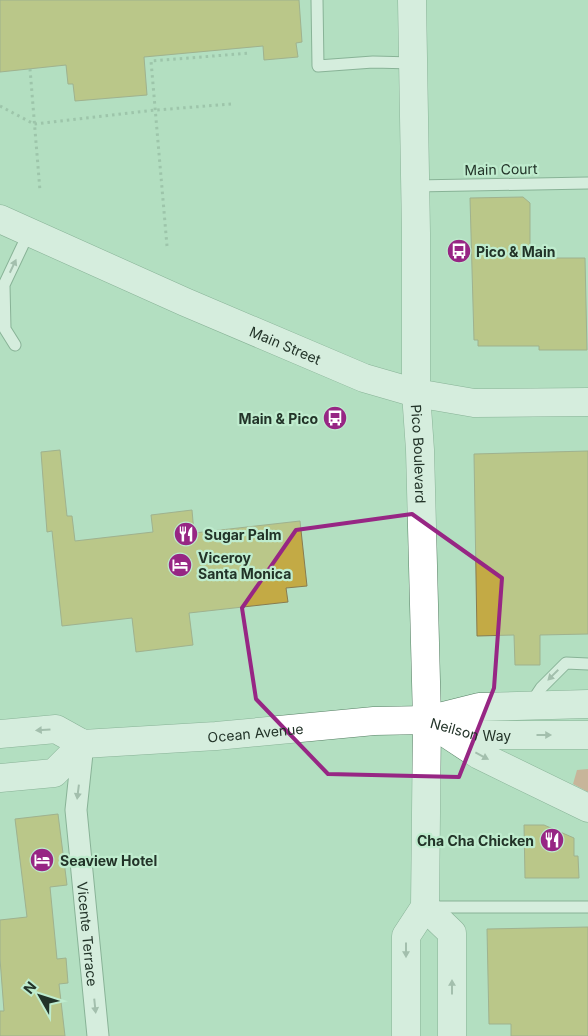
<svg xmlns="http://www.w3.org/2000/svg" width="588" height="1036" viewBox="0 0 588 1036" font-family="Inter,sans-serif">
	<rect width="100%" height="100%" fill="#b3dfc1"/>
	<path fill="#df846c" d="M588,769V792L573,784L577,770Z"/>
	<g fill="#c3aa45" stroke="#877c51">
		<path d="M0,0H299L302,42L296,43L298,57L264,60L263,46L144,57L147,95L75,101L73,84H68L66,65L0,72Z"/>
		<path d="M523,197L530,203V248H554L555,258H585L587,350H539V346H478V340H474L470,198Z"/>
		<path d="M60,450L67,516H72L75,541L153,532L151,515L192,510L194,533L300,521L307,586L286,588L288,602L189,613L193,645L136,652L132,618L62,626L52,531L47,532L41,452Z"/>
		<path d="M588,451V634L540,635V665H515L514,635L477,636L474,454Z"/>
		<path d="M58,814L67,885L50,887L57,959L66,958L68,983L59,984L65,1036H0V1011H4L0,959V920L27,917L15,819Z"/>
		<path d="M524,825H544L574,838V856H578L579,878H525Z"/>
		<path d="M588,927V1036H511V1024H489L487,929Z"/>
	</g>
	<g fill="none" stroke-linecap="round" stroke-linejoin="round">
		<g stroke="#557e63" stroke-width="13">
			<g id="service">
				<path d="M317,0L318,66L373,62L413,63"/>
				<path d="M415,186L588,183"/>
				<path d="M15,345L5,329L4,285L29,232"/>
				<path d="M531,703L541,688L566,663L588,664"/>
				<path d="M429,907H588"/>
			</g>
		</g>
		<g stroke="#557e63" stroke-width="23">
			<g id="minor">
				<path id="s1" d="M83,744L76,810L98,1036"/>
			</g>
		</g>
		<g stroke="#557e63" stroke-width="29">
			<g id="tertiary">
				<path id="s2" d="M0,219L185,302L364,378L416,393L474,403L588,402"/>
				<path d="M432,724L479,755L588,808"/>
				<path d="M425,907L452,933V1036"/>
				<path d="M406,1036V936L425,907L427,720"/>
			</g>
		</g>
		<g stroke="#557e63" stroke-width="29">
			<g id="secondary">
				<path id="s3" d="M412,0L416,233V393L420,450L427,720"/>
				<path id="s4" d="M428,721L479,735H588"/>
				<path id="s5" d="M0,734L56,729L83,744L216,736L374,721L427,720L479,707L588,704"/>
				<path d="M0,778L54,773L83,744"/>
			</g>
		</g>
		<g stroke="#84a78f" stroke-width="3" stroke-dasharray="2.5 4" stroke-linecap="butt">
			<path d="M30,69L40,191"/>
			<path d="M0,106L34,124L156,110L232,104"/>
			<path d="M167,246L151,61L251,53"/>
		</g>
		<use href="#service" stroke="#fff" stroke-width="11"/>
		<use href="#minor" stroke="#fff" stroke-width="21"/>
		<use href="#tertiary" stroke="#fff" stroke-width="28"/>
		<use href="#secondary" stroke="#fff" stroke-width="28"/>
	</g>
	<defs><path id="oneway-solid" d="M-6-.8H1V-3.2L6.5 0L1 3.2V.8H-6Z" transform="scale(1.25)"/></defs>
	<g fill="#909994">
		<use href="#oneway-solid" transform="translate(13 266) rotate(-65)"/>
		<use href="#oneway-solid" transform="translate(553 675) rotate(135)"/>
		<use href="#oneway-solid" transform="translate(43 730) rotate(176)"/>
		<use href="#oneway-solid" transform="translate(544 735)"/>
		<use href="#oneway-solid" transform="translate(482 756) rotate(28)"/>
		<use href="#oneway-solid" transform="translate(78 792) rotate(97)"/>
		<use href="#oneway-solid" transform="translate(406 950) rotate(90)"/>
		<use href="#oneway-solid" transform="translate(452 987) rotate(-90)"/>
		<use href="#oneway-solid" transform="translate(95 1006) rotate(84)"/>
	</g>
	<path d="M0 0H588V1036H0ZM412,514L502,578L494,688L459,777L328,774L256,699L242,608L296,530Z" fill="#b3dfc1" fill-opacity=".55" fill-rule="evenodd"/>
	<path fill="none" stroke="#972684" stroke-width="4" stroke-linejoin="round" d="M412,514L502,578L494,688L459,777L328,774L256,699L242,608L296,530Z"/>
	<defs>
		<g id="bus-disc" transform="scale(1.25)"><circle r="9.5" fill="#972684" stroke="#bfecce"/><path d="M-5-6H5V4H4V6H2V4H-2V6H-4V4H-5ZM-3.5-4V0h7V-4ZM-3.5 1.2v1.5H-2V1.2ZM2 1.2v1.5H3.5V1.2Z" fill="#fff"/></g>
		<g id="restaurant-disc" transform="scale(1.25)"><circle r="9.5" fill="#972684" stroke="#bfecce"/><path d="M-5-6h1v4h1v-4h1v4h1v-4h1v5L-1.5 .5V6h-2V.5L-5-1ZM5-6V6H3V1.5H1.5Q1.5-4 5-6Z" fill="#fff"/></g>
		<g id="hotel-disc" transform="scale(1.25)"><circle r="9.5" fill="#972684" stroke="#bfecce"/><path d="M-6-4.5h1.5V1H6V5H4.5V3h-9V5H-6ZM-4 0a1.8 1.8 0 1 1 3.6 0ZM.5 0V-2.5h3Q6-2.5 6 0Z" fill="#fff"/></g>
	</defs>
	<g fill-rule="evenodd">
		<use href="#bus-disc" x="459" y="251"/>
		<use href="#bus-disc" x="335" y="418"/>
		<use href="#restaurant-disc" x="186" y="534"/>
		<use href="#hotel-disc" x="180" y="565"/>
		<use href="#restaurant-disc" x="552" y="840"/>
		<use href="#hotel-disc" x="42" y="860"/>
	</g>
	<g text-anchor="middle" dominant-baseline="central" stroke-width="4.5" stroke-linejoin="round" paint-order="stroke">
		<g font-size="14" fill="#223328" stroke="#bfecce">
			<text transform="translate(501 169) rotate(-1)">Main Court</text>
			<text stroke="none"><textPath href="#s2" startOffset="312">Main Street</textPath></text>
			<text stroke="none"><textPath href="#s3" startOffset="454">Pico Boulevard</textPath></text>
			<text stroke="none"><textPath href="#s4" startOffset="44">Neilson Way</textPath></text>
			<text stroke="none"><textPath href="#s5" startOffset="260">Ocean Avenue</textPath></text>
			<text stroke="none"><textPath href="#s1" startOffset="191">Vicente Terrace</textPath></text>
		</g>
		<g font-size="14" font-weight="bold" fill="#223328" stroke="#bfecce" text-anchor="start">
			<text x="476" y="251">Pico &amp; Main</text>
			<text x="318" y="418" text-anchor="end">Main &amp; Pico</text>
			<text x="204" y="534">Sugar Palm</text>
			<text x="198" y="557">Viceroy<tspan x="198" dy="16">Santa Monica</tspan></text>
			<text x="534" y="840" text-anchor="end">Cha Cha Chicken</text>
			<text x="60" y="860">Seaview Hotel</text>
		</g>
	</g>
	<g transform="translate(40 996) rotate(309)" stroke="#bfecce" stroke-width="4" paint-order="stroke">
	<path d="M0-4L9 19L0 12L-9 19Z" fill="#223328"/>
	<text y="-8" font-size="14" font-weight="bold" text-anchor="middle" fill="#223328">N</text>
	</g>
</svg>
